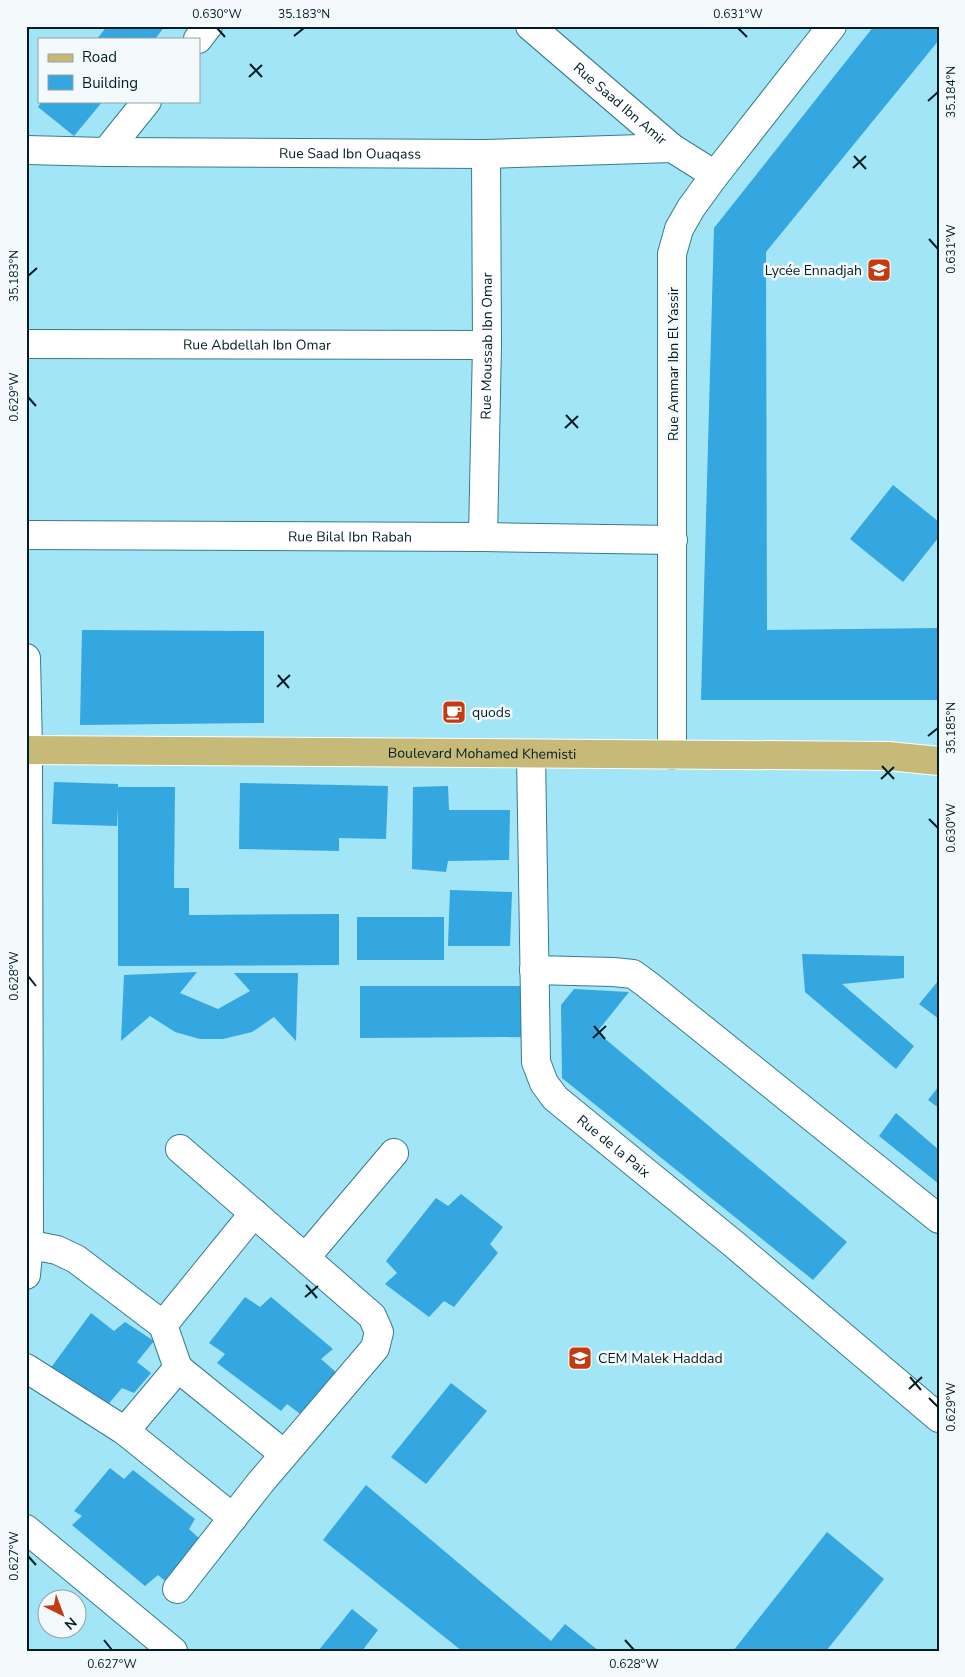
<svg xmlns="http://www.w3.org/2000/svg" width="965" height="1677" viewBox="0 0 965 1677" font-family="'Nunito Sans',sans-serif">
	<rect width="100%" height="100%" fill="#a2e5f6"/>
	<g fill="#34a6e0">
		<path d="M107,26H165L155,39H97Z"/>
		<path d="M874,26H939V40L766,252L767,630L939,628V700H701L714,228Z"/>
		<path d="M42,101H103L74,136L38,107Z"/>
		<path d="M893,485L939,522V537L903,582L850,539Z"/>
		<path d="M82,630L264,631V723L80,725Z"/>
		<path d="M54,782L118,784V787H175L174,888H189V915L339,914V965L118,966V807L117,826L52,824Z"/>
		<path d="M240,783L388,786L386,839L339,838V851L239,849Z"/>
		<path d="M448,786L449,810H510L509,860L448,861L446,872L412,869L413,787Z"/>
		<path d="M450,890L512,892L510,946H448Z"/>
		<rect x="357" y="917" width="87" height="43"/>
		<path d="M802,954L904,956V978L842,984L914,1046L896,1069L805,992Z"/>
		<path d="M197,972L180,993L218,1009L250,991L234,973H298L296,1041L274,1017L252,1032L223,1039H200L175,1032L150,1016L121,1041L124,975Z"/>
		<path d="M939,980V1019L919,1004Z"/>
		<path d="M360,986H529L531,1037L360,1038Z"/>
		<path d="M574,989L629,992L597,1032L847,1242L813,1280L562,1078L561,1005Z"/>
		<path d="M939,1086V1108L928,1100Z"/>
		<path d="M896,1113L939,1150V1184L879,1136Z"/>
		<path d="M461,1194L503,1227L490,1244L498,1253L454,1307L444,1301L429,1317L385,1284L397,1273L386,1261L436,1198L448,1206Z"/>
		<path d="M245,1297L260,1307L271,1297L333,1349L321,1359L337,1373L303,1416L287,1404L281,1411L217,1363L225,1354L209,1343Z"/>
		<path d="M91,1313L114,1331L125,1322L154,1341L137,1362L151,1373L134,1393L122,1388L105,1408L50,1369Z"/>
		<path d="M451,1383L487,1411L426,1484L391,1457Z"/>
		<path d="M110,1468L124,1479L133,1470L195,1519L189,1529L203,1542L170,1585L158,1575L145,1586L72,1525L82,1516L74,1511Z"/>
		<path d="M366,1485L551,1641L565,1624L599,1651H462L323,1540Z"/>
		<path d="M827,1532L884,1579L826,1651H733Z"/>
		<path d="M352,1609L378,1630L362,1651H318Z"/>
	</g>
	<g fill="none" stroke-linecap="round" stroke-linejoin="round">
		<g stroke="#397b8c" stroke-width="30">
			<g id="minor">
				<path id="s1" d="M530,26L672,148L715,175"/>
				<path d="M198,39L208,26"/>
				<path id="s2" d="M26,150L106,152L486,154L672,148"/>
				<path d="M106,152L147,101"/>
				<path id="s3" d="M26,344L487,345"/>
				<path id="s4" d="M26,535L483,537L673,540"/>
				<path id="s5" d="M483,537L487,345L486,154"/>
				<path d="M26,658L28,750L29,1244L26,1275"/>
				<path id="s6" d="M531,754L536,1062L544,1083L555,1098L735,1245L939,1418"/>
				<path d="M672,755V254L679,229L691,208L715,175L832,26"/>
				<path d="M534,970L613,972L633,974L648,985L939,1219"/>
				<path d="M26,1244L57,1250L76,1259L163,1325L254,1213"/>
				<path d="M306,1257L394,1153"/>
				<path d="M163,1325L178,1368L284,1454"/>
				<path d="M26,1368L125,1431L233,1518"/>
				<path d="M125,1431L178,1368"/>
				<path d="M26,1529L173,1651"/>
				<path d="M177,1589L260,1483L375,1348L379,1332L372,1316L180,1149"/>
			</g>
		</g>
		<g stroke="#fff" stroke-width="30">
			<g id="major">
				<path id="s7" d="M26,750L888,756L939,761"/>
			</g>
		</g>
		<use href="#minor" stroke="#fff" stroke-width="28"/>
		<use href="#major" stroke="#c7b977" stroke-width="28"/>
	</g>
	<path fill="none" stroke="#011d23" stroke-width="2" d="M217,28L225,37M738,28L747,37M294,36L304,28M250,64L262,77M249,77L262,65M928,101L938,92M854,156L866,169M853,168L866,156M929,239L938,249M28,276L37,268M28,397L36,406M566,415L578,428M565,428L578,416M278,675L289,688M277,687L290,675M928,736L938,728M882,766L894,779M881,779L894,767M929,819L938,828M28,976L36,986M594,1026L605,1039M593,1038L606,1026M306,1285L317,1298M305,1297L318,1286M910,1377L921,1390M909,1389L922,1377M929,1398L938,1407M28,1556L36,1565M104,1640L112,1650M625,1640L634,1650"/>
	<defs>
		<g id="school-square" transform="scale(1.25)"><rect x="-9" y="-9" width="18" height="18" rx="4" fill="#c43b10" stroke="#f4fafc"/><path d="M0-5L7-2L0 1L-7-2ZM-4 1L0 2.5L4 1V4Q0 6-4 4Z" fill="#fff"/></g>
		<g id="cafe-square" transform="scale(1.25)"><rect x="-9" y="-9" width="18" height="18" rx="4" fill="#c43b10" stroke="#f4fafc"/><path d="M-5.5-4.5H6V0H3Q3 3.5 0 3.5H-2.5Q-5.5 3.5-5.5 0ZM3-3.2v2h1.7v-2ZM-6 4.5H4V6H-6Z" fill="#fff"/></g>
	</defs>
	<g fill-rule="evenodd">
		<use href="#school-square" x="879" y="270"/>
		<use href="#cafe-square" x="454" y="712"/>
		<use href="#school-square" x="580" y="1358"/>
	</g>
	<g text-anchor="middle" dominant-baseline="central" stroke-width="5" stroke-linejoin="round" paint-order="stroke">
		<g font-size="14" fill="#011d23" stroke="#f4fafc">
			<text stroke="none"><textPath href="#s1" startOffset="119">Rue Saad Ibn Amir</textPath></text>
			<text stroke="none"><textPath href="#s2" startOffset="324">Rue Saad Ibn Ouaqass</textPath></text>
			<text stroke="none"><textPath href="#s3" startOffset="231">Rue Abdellah Ibn Omar</textPath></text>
			<text stroke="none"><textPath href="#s5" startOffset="191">Rue Moussab Ibn Omar</textPath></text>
			<text transform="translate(673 364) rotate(-90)">Rue Ammar Ibn El Yassir</text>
			<text stroke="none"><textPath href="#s4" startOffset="324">Rue Bilal Ibn Rabah</textPath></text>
			<text stroke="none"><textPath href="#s7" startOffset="456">Boulevard Mohamed Khemisti</textPath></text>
			<text stroke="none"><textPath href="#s6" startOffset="425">Rue de la Paix</textPath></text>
		</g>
		<g font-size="14" fill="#011d23" stroke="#f4fafc" text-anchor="start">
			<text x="862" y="270" text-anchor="end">Lycée Ennadjah</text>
			<text x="472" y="712">quods</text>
			<text x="598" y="1358">CEM Malek Haddad</text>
		</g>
	</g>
	<rect width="965" height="1677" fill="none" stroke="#f4fafc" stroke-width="55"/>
	<rect x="38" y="38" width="162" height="65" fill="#f4fafc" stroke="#93a2a5"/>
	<rect x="48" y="54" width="25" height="8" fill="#c7b977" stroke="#93a2a5"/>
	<text x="82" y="62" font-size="15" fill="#011d23">Road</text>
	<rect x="48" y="75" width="25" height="15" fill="#34a6e0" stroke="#93a2a5"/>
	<text x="82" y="88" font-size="15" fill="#011d23">Building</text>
	<g transform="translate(62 1614) rotate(138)"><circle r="24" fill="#f4fafc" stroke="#93a2a5"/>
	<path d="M0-4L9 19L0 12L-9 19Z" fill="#c43b10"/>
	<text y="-8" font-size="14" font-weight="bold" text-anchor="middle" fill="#011d23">N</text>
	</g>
	<rect x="28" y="28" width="910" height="1622" fill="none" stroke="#011d23" stroke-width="2"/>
	<g font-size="12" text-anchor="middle" fill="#011d23">
		<text x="217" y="18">0.630°W</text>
		<text x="304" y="18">35.183°N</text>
		<text x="738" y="18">0.631°W</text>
		<text transform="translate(951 92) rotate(-90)" y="4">35.184°N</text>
		<text transform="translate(951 249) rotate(-90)" y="4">0.631°W</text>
		<text transform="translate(14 276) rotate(-90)" y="4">35.183°N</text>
		<text transform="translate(14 397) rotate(-90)" y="4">0.629°W</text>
		<text transform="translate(951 728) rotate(-90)" y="4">35.185°N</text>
		<text transform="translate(951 828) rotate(-90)" y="4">0.630°W</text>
		<text transform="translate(14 976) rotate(-90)" y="4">0.628°W</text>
		<text transform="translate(951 1407) rotate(-90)" y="4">0.629°W</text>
		<text transform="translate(14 1556) rotate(-90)" y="4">0.627°W</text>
		<text x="112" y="1668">0.627°W</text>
		<text x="634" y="1668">0.628°W</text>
	</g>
</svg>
